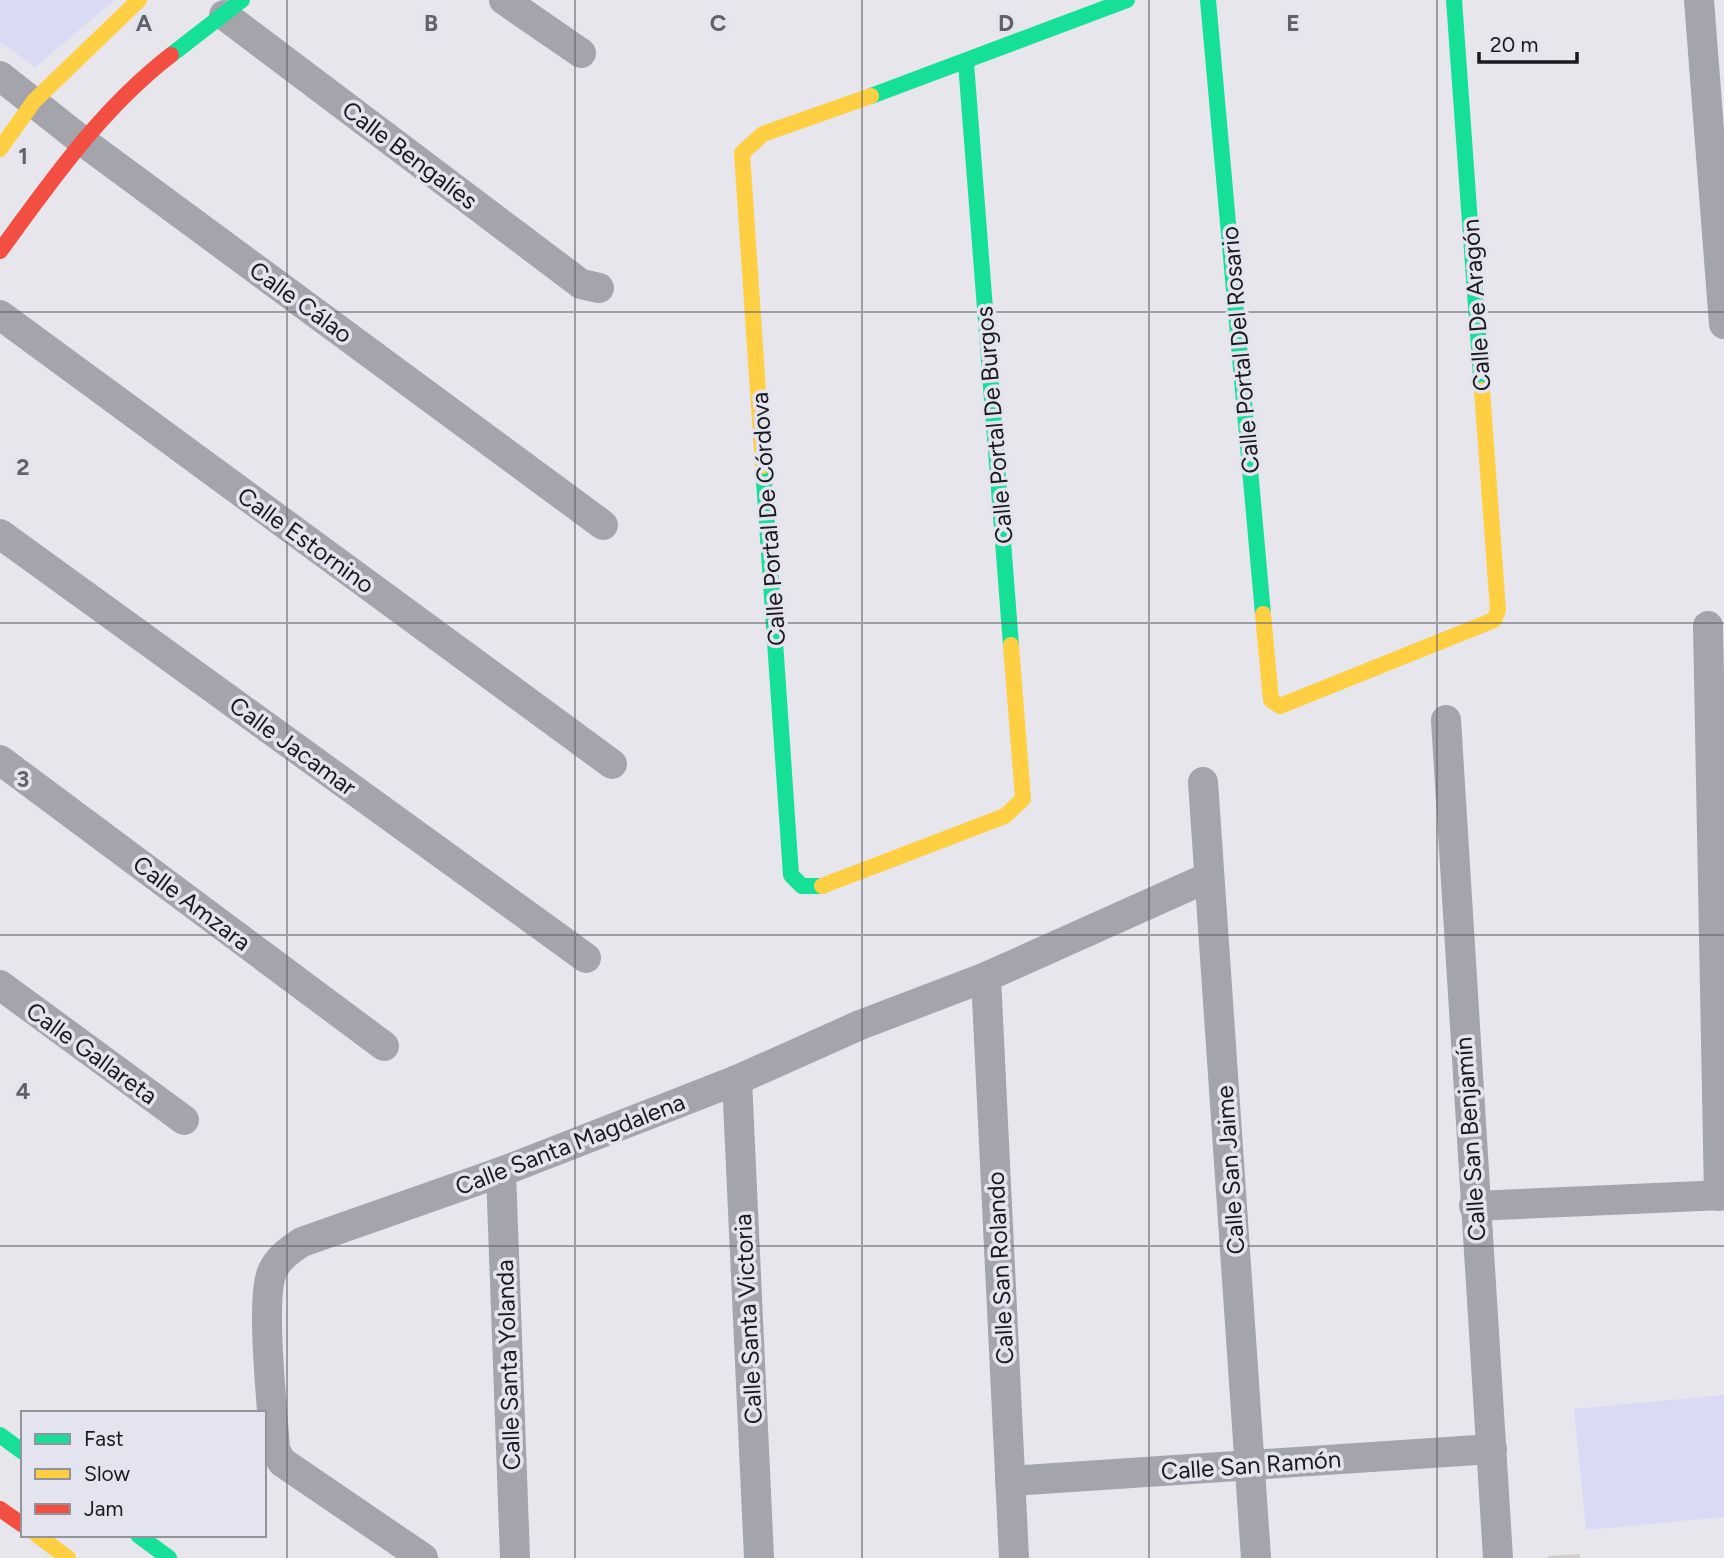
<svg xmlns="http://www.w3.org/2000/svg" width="1724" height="1558" viewBox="0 0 1724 1558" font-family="Figtree,sans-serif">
	<rect width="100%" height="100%" fill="#e6e6ec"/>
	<g fill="#dadaf5">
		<path d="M0,0H115L35,67L0,42Z"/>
		<path d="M1724,1395V1517L1586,1530L1574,1409Z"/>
	</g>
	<path fill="#d2d0c6" d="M1580,1554V1558H1548V1556Z"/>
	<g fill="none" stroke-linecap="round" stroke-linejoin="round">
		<g stroke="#a4a4ac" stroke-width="30">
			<path d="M504,0L581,53"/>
			<path d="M1699,0L1724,324"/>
			<path d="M224,15L581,284L599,288"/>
			<path d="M0,76L81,140L603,525"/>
			<path d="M0,315L612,764"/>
			<path d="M0,534L586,958"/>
			<path d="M1708,626L1719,1196"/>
			<path d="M1446,720L1498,1558"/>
			<path d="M0,760L384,1046"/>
			<path d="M1203,782L1256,1558"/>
			<path d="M986,977L1014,1558"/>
			<path d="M0,985L184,1120"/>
			<path d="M737,1080L759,1558"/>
			<path d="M501,1172L515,1558"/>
			<path d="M1474,1206L1724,1195"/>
			<path d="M1010,1481L1492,1449"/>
			<path d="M423,1558L282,1462L275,1450C273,1412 260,1301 272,1272C278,1258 290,1250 302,1242L501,1172L737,1080L860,1025L986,977L1209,877"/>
		</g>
		<g stroke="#16e098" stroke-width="16">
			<path d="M1208,0L1263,614"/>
			<path d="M1454,0L1482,390"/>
			<path d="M171,55L242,0"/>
			<path d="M966,63L1011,645"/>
			<path d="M871,96L1127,0"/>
			<path d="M763,466L791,875L802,886H822"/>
			<path d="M0,1435L23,1452"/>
			<path d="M138,1535L169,1558"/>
		</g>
		<g stroke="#ffcf43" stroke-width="16">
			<path d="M0,149L34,101L139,0"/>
			<path d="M763,466L742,153L763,134L871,96"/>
			<path d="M1263,614L1271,700L1280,706L1494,620L1498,610L1482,390"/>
			<path d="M822,886L1005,816L1023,799L1011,645"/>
			<path d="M37,1535L68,1558"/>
		</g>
		<g stroke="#f24e42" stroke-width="16">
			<path d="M0,251C52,180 101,109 171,55"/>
			<path d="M0,1509L23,1525"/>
		</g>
	</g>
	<path fill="none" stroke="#616166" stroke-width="2" stroke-opacity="0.55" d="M287,0V1558M575,0V1558M862,0V1558M1149,0V1558M1437,0V1558M0,312H1724M0,623H1724M0,935H1724M0,1246H1724"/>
	<g text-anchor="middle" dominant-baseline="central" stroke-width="7" stroke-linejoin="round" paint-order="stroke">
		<g font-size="24" fill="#19191e" stroke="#e3e4ef">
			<text transform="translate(410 155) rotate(37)">Calle Bengalíes</text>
			<text transform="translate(301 302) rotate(36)">Calle Cálao</text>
			<text transform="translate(1476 305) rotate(-94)">Calle De Aragón</text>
			<text transform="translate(1240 350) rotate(-95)">Calle Portal Del Rosario</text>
			<text transform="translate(994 425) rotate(-95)">Calle Portal De Burgos</text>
			<text transform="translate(768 519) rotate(-94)">Calle Portal De Córdova</text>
			<text transform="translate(306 540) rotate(36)">Calle Estornino</text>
			<text transform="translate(293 746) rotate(36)">Calle Jacamar</text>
			<text transform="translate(192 903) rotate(37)">Calle Amzara</text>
			<text transform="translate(92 1053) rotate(36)">Calle Gallareta</text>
			<text transform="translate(1470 1139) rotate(-94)">Calle San Benjamín</text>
			<text transform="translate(570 1144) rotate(-21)">Calle Santa Magdalena</text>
			<text transform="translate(1230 1170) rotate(-94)">Calle San Jaime</text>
			<text transform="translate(1000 1268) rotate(-93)">Calle San Rolando</text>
			<text transform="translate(748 1319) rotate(-93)">Calle Santa Victoria</text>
			<text transform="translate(508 1365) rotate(-92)">Calle Santa Yolanda</text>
			<text transform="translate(1251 1465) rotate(-4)">Calle San Ramón</text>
		</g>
	</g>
	<g font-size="23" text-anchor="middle" font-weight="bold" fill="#616166" stroke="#e3e4ef" stroke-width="7" stroke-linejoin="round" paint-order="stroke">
		<text x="144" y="31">A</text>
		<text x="431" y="31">B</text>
		<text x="718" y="31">C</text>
		<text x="1006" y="31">D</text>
		<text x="1293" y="31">E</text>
		<text x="23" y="164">1</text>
		<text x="23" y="475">2</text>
		<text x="23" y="787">3</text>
		<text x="23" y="1099">4</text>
	</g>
	<rect x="21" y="1411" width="245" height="126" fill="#e3e4ef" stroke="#92939b" stroke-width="2"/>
	<rect x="35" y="1434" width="35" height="10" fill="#16e098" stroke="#92939b" stroke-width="2"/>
	<text x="84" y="1446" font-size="21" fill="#19191e">Fast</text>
	<rect x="35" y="1469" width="35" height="10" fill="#ffcf43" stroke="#92939b" stroke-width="2"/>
	<text x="84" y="1481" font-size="21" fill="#19191e">Slow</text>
	<rect x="35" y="1504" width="35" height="10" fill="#f24e42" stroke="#92939b" stroke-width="2"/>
	<text x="84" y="1516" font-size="21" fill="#19191e">Jam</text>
	<path d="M1479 52v10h98v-10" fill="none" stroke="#19191e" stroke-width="3.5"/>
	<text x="1490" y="52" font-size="21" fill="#19191e" stroke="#e3e4ef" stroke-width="5" paint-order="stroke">20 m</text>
</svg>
